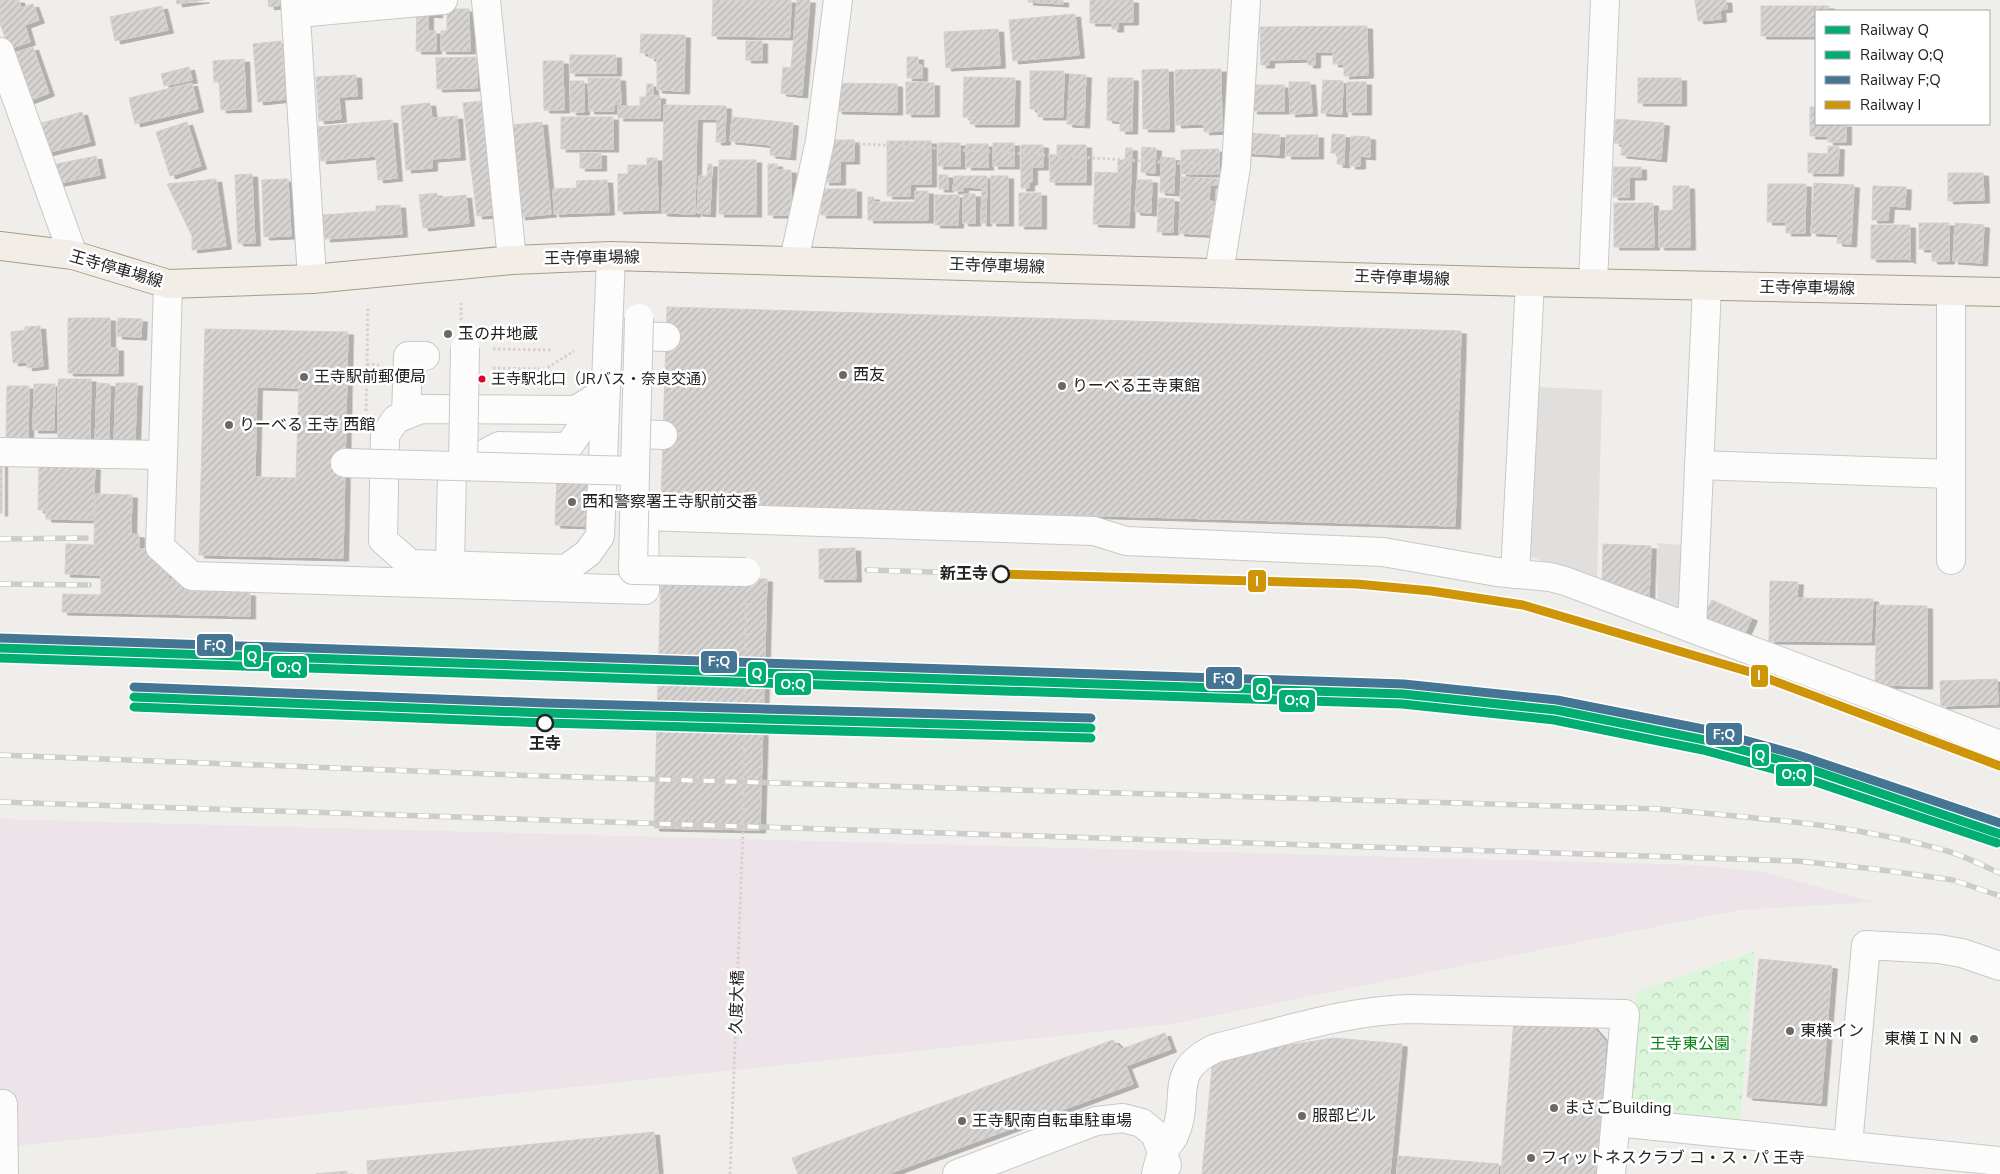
<svg xmlns="http://www.w3.org/2000/svg" width="2000" height="1174" viewBox="0 0 2000 1174" font-family="'Nunito Sans','Noto Sans JP',sans-serif">
	<defs>
		<pattern id="park-crowns" width="20" height="18" patternUnits="userSpaceOnUse" patternTransform="scale(1.25)"><rect width="20" height="18" fill="#daf5da"/><path d="M2 6a3 3 0 1 1 6 0M12 15a3 3 0 1 1 6 0" fill="none" stroke="#bbd2bb"/></pattern>
		<pattern id="building-hatch" width="6" height="6" patternUnits="userSpaceOnUse" patternTransform="scale(1.25)"><rect width="6" height="6" fill="#d7d4d2"/><path d="M-1 1l2-2M0 6l6-6M5 7l2-2" fill="none" stroke="#b8b6b4"/></pattern>
		<filter id="shadow"><feDropShadow dx="5.5" dy="3" stdDeviation="0" flood-color="#0004"/></filter>
	</defs>
	<rect width="100%" height="100%" fill="#f0eeeb"/>
	<path fill="#ede4e9" d="M0,819L1696,865L1763,872L1875,902L1740,910L1172,1024L15,1146L0,1098Z"/>
	<path fill="url(#park-crowns)" d="M1755,951L1740,1119L1641,1109L1627,1097L1637,992Z"/>
	<g fill="#e0dfde">
		<path d="M1536,387L1602,390L1597,582L1529,556Z"/>
		<path d="M1658,543L1682,545L1680,611L1657,605Z"/>
	</g>
	<g fill="url(#building-hatch)" stroke="#d3d0cc" fill-rule="evenodd" filter="url(#shadow)">
		<path d="M0,0H19L21,8L33,4L39,20L25,25L30,42L9,49L0,23Z"/>
		<path d="M176,0H204L177,4Z"/>
		<path d="M268,0H288V4L269,7Z"/>
		<path d="M713,0H791L790,37L712,36Z"/>
		<path d="M797,0H810L802,95L781,93L783,67L791,68Z"/>
		<path d="M1028,0H1063V4L1028,2Z"/>
		<path d="M1090,0H1133V22H1118V29H1112V23H1090Z"/>
		<path d="M1695,0H1726L1727,9L1720,10L1721,19L1698,21Z"/>
		<path d="M162,6L168,30L115,41L110,17Z"/>
		<path d="M1761,6H1829V11H1816V36H1761Z"/>
		<path d="M417,9H437V15L428,14V31H436V51H416Z"/>
		<path d="M447,9H469L470,51H441V31H447Z"/>
		<path d="M1075,14L1079,55L1013,61L1009,20Z"/>
		<path d="M1367,26L1368,75L1344,76V64H1333V52H1315V65H1308V59L1269,60V65H1261L1260,27Z"/>
		<path d="M998,29L1000,65L946,68L944,32Z"/>
		<path d="M641,34L685,35L684,91L657,90V58H649V53H640Z"/>
		<path d="M281,41L287,99L258,102L253,44Z"/>
		<rect x="746" y="41" width="16" height="19"/>
		<path d="M33,47L49,93L28,101L11,54Z"/>
		<rect x="570" y="55" width="46" height="18"/>
		<path d="M477,57V88L437,89L436,58Z"/>
		<path d="M907,57H918V65H922V78H907Z"/>
		<path d="M244,59L246,109L221,110L219,82H214L213,61Z"/>
		<path d="M543,61H563L564,110H544Z"/>
		<path d="M189,67L192,80L164,86L161,74Z"/>
		<path d="M1168,69L1169,129H1143L1142,70Z"/>
		<path d="M1221,69L1222,131L1204,132V124L1176,125L1175,70Z"/>
		<path d="M1030,71H1064L1063,117H1038V109H1030Z"/>
		<path d="M1070,74L1086,75L1084,125L1067,124Z"/>
		<path d="M356,75L357,96L339,97L341,119L319,121L316,77Z"/>
		<path d="M964,77L1015,78L1014,124H970V117H963Z"/>
		<path d="M588,78H620L621,104H614V111H589Z"/>
		<path d="M1108,78H1133L1132,131H1120V121L1107,120Z"/>
		<rect x="1638" y="78" width="43" height="25"/>
		<path d="M1323,80L1343,81L1342,114L1321,113Z"/>
		<path d="M570,81H584V112H571Z"/>
		<path d="M906,82L934,83V114H906Z"/>
		<path d="M1289,82H1310L1312,113L1290,114Z"/>
		<rect x="1347" y="82" width="19" height="30"/>
		<path d="M192,83L198,109L135,124L129,98Z"/>
		<path d="M831,83L897,84V112L837,111Z"/>
		<path d="M647,84H653V96H660V118H618V106H640V97H646Z"/>
		<rect x="1252" y="85" width="32" height="26"/>
		<path d="M483,101L496,215L477,216L463,103Z"/>
		<path d="M430,103L432,118L457,116L460,157L432,159V168L406,170L401,106Z"/>
		<path d="M664,105L726,106L725,142H716L717,119H697L695,214L662,213Z"/>
		<path d="M1810,107H1816V124H1846V142H1828V136H1810Z"/>
		<path d="M82,112L90,142L46,153L38,124Z"/>
		<rect x="561" y="117" width="52" height="32"/>
		<path d="M732,117L793,123L790,157L770,155L771,145L730,141Z"/>
		<path d="M1616,119L1664,123L1661,159L1621,155L1622,144L1614,143Z"/>
		<path d="M392,120L397,178L378,180L376,156L321,161L318,127Z"/>
		<path d="M187,122L201,166L170,176L156,132Z"/>
		<path d="M542,122L551,214L520,217L512,125Z"/>
		<path d="M1247,133L1280,135L1279,155L1246,153Z"/>
		<path d="M1332,134L1345,135L1344,165L1337,164L1338,153H1331Z"/>
		<rect x="1286" y="135" width="32" height="21"/>
		<path d="M1351,136L1370,137V157L1360,156V166H1350Z"/>
		<path d="M824,140H854V161H840V182H824Z"/>
		<path d="M887,141H931V184H910V196H887Z"/>
		<rect x="938" y="143" width="22" height="23"/>
		<rect x="993" y="143" width="21" height="23"/>
		<rect x="966" y="144" width="22" height="23"/>
		<path d="M1021,145H1043V167H1032V182H1029V188H1021Z"/>
		<path d="M1057,145H1086V182H1050V155H1057Z"/>
		<path d="M1828,146L1839,147L1838,173H1808V153L1828,154Z"/>
		<path d="M1142,147L1156,148L1155,173L1141,172Z"/>
		<path d="M1126,148H1132L1129,225L1093,224L1095,172L1118,173V160H1125Z"/>
		<path d="M1219,149V174H1181V150Z"/>
		<rect x="580" y="153" width="21" height="15"/>
		<path d="M96,156L100,175L55,184L52,165Z"/>
		<path d="M1161,157L1175,158L1174,193L1160,192Z"/>
		<path d="M647,158H657L658,210L618,211V174H628V165H647Z"/>
		<rect x="719" y="160" width="37" height="54"/>
		<path d="M708,164H712L710,214L697,213L699,176H707Z"/>
		<path d="M768,164H777V170H791V215H768Z"/>
		<path d="M1614,167H1641V177H1629V197H1613Z"/>
		<path d="M1948,173H1983L1984,200L1948,201Z"/>
		<path d="M252,174L255,243H238L235,175Z"/>
		<rect x="939" y="175" width="9" height="14"/>
		<path d="M954,176H987L986,223H981L982,188L963,187V191H953Z"/>
		<rect x="991" y="176" width="17" height="47"/>
		<path d="M1181,177L1218,179V185H1210L1209,201L1217,202L1216,235L1179,233Z"/>
		<path d="M216,179L226,246L192,250V236L167,184Z"/>
		<path d="M288,179L291,236L264,237L262,180Z"/>
		<path d="M607,180L609,212L554,214L553,189L577,188L576,181Z"/>
		<path d="M1137,180H1152L1151,213L1135,212Z"/>
		<path d="M1814,183L1854,185L1851,244L1837,243L1838,234L1811,233Z"/>
		<path d="M1768,184H1806L1805,233H1786V222H1767Z"/>
		<path d="M1673,186H1689L1690,247H1659V211L1673,210Z"/>
		<path d="M1873,186L1906,187L1905,207L1889,206L1888,220H1872Z"/>
		<rect x="821" y="189" width="35" height="26"/>
		<path d="M915,191H928V220H868V197H874V202H915Z"/>
		<path d="M437,193V198L466,195L469,223L423,228L419,195Z"/>
		<rect x="1019" y="193" width="22" height="33"/>
		<rect x="963" y="194" width="12" height="29"/>
		<path d="M935,195H959L958,225H935Z"/>
		<path d="M1159,198L1174,199L1173,232H1157Z"/>
		<path d="M1614,203H1653L1654,247H1614Z"/>
		<path d="M400,205L402,234L325,239L323,215L376,211V206Z"/>
		<path d="M1919,223H1949V261H1932V249H1919Z"/>
		<path d="M1955,223L1984,225L1982,263L1953,261Z"/>
		<path d="M1871,225H1910V261L1908,259H1871Z"/>
		<path d="M667,307L1461,331L1455,526L661,503Z"/>
		<path d="M68,318H110V348H118V373H68Z"/>
		<path d="M118,318L142,319L141,337L117,336Z"/>
		<path d="M40,326L43,366L27,368V362L13,363L11,332L25,330V327Z"/>
		<path d="M205,329L348,332L343,558L199,555ZM257,387L299,388L296,478L255,477Z"/>
		<path d="M58,379H91L90,442H58Z"/>
		<path d="M97,383L110,384L109,442H95Z"/>
		<path d="M116,383H137L135,442H114Z"/>
		<path d="M34,384H55L54,430H33Z"/>
		<path d="M7,386H29L28,438L6,437Z"/>
		<rect x="0" y="464" width="2" height="49"/>
		<path d="M39,466L95,467L93,520L46,519V510H38Z"/>
		<path d="M557,477L588,478L586,526L555,525Z"/>
		<path d="M95,494L132,495L131,534L139,535V549H149V558H158V567H169L168,579L186,580L185,591L250,593V616L62,612L63,594L101,595V575L65,574L66,544L94,545Z"/>
		<path d="M1603,544L1651,546L1649,600L1602,584Z"/>
		<path d="M855,548L856,579H819V549Z"/>
		<path d="M661,576L767,579L760,830L654,828Z"/>
		<path d="M1770,581L1798,582L1797,598L1873,599L1871,642L1769,641Z"/>
		<path d="M1712,600L1752,618L1742,640L1701,621Z"/>
		<path d="M1877,605L1927,606V686L1875,685Z"/>
		<path d="M1997,679L1998,704L1941,706L1940,681Z"/>
		<path d="M1759,959L1832,966L1821,1103L1747,1097Z"/>
		<path d="M1514,1020L1592,1026L1606,1042L1596,1174H1501Z"/>
		<path d="M1165,1033L1171,1049L1126,1066L1133,1084L888,1174H798L792,1158L1113,1040L1122,1049Z"/>
		<path d="M1334,1038L1402,1044L1390,1174H1202L1213,1057Z"/>
		<path d="M654,1132L658,1174H368L367,1161Z"/>
		<path d="M1398,1156L1499,1164L1498,1174H1397Z"/>
		<path d="M347,1171V1174H316Z"/>
	</g>
	<g fill="none" stroke-linecap="round" stroke-linejoin="round">
		<g stroke="#c9c8c7" stroke-width="30">
			<g id="minor">
				<path d="M295,0L312,279"/>
				<path d="M486,0L512,260"/>
				<path d="M297,13L443,0"/>
				<path d="M0,52L73,255"/>
				<path d="M794,260L820,141L838,0"/>
				<path d="M1219,273L1236,167L1246,0"/>
				<path d="M1593,283L1605,0"/>
				<path d="M639,336L666,337"/>
				<path d="M606,391L576,410L421,409L396,419L385,435L383,540L410,564L566,569L588,553L600,536L611,256"/>
				<path d="M406,415L408,356H425"/>
				<path d="M636,434L663,435"/>
				<path d="M0,452L163,455L168,284"/>
				<path d="M163,455L160,547L192,576L645,590L644,516L1094,531L1126,541L1383,552L1497,572L1550,577L1565,581L1884,700L2000,745"/>
				<path d="M1699,465L1951,474"/>
				<path d="M1951,560V291"/>
				<path d="M450,565L452,471L499,446L568,447L603,397"/>
				<path d="M1515,574L1530,282"/>
				<path d="M1692,628L1707,286"/>
				<path d="M3,1104L4,1174"/>
				<path d="M1616,1122L2000,1161"/>
				<path d="M1848,1145L1866,945L1939,949L1962,953L2000,966"/>
				<path d="M957,1174L1096,1121L1123,1118L1142,1123L1155,1134L1167,1165"/>
				<path d="M1156,1174C1158,1167 1159,1158 1163,1152C1166,1146 1171,1142 1174,1136C1192,1097 1165,1072 1216,1048C1279,1033 1343,1011 1408,1009L1625,1014L1611,1174"/>
			</g>
		</g>
		<g stroke="#a79c86" stroke-width="30">
			<path id="major" d="M0,246L73,255L168,284L312,279L512,260L611,256L1530,282L2000,292"/>
		</g>
		<g stroke="#dccecd" stroke-width="3" stroke-dasharray="2.5 2.5" stroke-linecap="butt">
			<path d="M848,143L1208,165"/>
			<path d="M461,320V303"/>
			<path d="M493,349L552,350"/>
			<path d="M367,364L379,365"/>
			<path d="M493,368L545,369L574,351"/>
			<path d="M366,411L368,307"/>
			<path d="M730,1174L743,830"/>
		</g>
		<use href="#minor" stroke="#fdfcfc" stroke-width="28"/>
		<use href="#major" stroke="#f3ede7" stroke-width="28"/>
		<g stroke="#ccc" stroke-width="5.5">
			<g id="rail">
				<path d="M0,539L86,538"/>
				<path d="M867,570L1000,574"/>
				<path d="M0,584L89,585"/>
				<path d="M0,755L542,776L1660,809C1756,818 1854,824 1947,851C1965,856 1983,866 2000,873"/>
				<path d="M0,802L1797,861L1875,869L1953,880L2000,896"/>
			</g>
		</g>
		<use href="#rail" stroke="#fff" stroke-width="4" stroke-dasharray="11" stroke-linecap="butt"/>
		<g stroke="#c9c8c7" stroke-width="30" stroke-linecap="butt">
			<g id="minor-bridge">
				<path d="M345,463L635,471L639,318"/>
				<path d="M463,466L465,348"/>
				<path d="M635,471L633,570L746,572"/>
			</g>
		</g>
		<path stroke="#dccecd" stroke-width="3" stroke-dasharray="2.5 2.5" stroke-linecap="butt" d="M743,830L746,600"/>
		<use href="#minor-bridge" stroke="#fdfcfc" stroke-width="28"/>
		<g stroke="#fff" stroke-width="12">
			<g id="rail-1">
				<path d="M0,648L1403,694L1556,710L1705,740L1795,764L2000,834"/>
				<path d="M134,697L545,713L1091,728"/>
			</g>
		</g>
		<g stroke="#fff" stroke-width="12">
			<g id="rail-2">
				<path d="M0,658L1402,704L1554,720L1703,750L1792,774L1997,843"/>
				<path d="M134,707L545,723L1091,738"/>
			</g>
		</g>
		<g stroke="#fff" stroke-width="12">
			<g id="rail-3">
				<path d="M0,638L1404,684L1557,700L1708,730L1798,755L2000,823"/>
				<path d="M134,687L545,703L1091,718"/>
			</g>
		</g>
		<g stroke="#fff" stroke-width="12">
			<path id="rail-4" d="M1000,574L1357,584L1431,591L1523,605L1750,672L2000,766"/>
		</g>
		<use href="#rail-1" stroke="#02ad73" stroke-width="9"/>
		<use href="#rail-2" stroke="#02ad73" stroke-width="9"/>
		<use href="#rail-3" stroke="#447694" stroke-width="9"/>
		<use href="#rail-4" stroke="#cf9508" stroke-width="9"/>
	</g>
	<g fill="#6a6968" stroke="#fff" stroke-width="2">
		<circle cx="448" cy="334" r="5"/>
		<circle cx="843" cy="375" r="5"/>
		<circle cx="304" cy="377" r="5"/>
		<circle cx="1062" cy="386" r="5"/>
		<circle cx="229" cy="425" r="5"/>
		<circle cx="572" cy="502" r="5"/>
		<circle cx="1790" cy="1031" r="5"/>
		<circle cx="1974" cy="1039" r="5"/>
		<circle cx="1554" cy="1108" r="5"/>
		<circle cx="1302" cy="1116" r="5"/>
		<circle cx="962" cy="1121" r="5"/>
		<circle cx="1531" cy="1158" r="5"/>
	</g>
	<circle fill="#e4002b" stroke="#fff" stroke-width="2" cx="482" cy="379" r="4.5"/>
	<g fill="#fff" stroke="#222" stroke-width="2.5">
		<circle cx="1001" cy="574" r="8"/>
		<circle cx="545" cy="723" r="8"/>
	</g>
	<g text-anchor="middle" dominant-baseline="central" stroke-width="5" stroke-linejoin="round" paint-order="stroke">
		<g font-size="15" fill="#222" stroke="#fff" text-anchor="start">
			<text x="491" y="379">王寺駅北口（JRバス・奈良交通）</text>
		</g>
		<g font-size="16" fill="#222" stroke="#fff">
			<text transform="translate(592 258) rotate(-1)">王寺停車場線</text>
			<text transform="translate(997 266) rotate(2)">王寺停車場線</text>
			<text transform="translate(116 269) rotate(16)">王寺停車場線</text>
			<text transform="translate(1402 278) rotate(2)">王寺停車場線</text>
			<text transform="translate(1807 288) rotate(1)">王寺停車場線</text>
			<text transform="translate(737 1002) rotate(-88)">久度大橋</text>
		</g>
		<g font-size="16" fill="#222" stroke="#fff" text-anchor="start">
			<text x="458" y="334">玉の井地蔵</text>
			<text x="853" y="375">西友</text>
			<text x="314" y="377">王寺駅前郵便局</text>
			<text x="1072" y="386">りーべる王寺東館</text>
			<text x="239" y="425">りーべる 王寺 西館</text>
			<text x="582" y="502">西和警察署王寺駅前交番</text>
			<text x="1800" y="1031">東横イン</text>
			<text x="1964" y="1039" text-anchor="end">東横ＩＮＮ</text>
			<text x="1564" y="1108">まさごBuilding</text>
			<text x="1312" y="1116">服部ビル</text>
			<text x="972" y="1121">王寺駅南自転車駐車場</text>
			<text x="1541" y="1158">フィットネスクラブ コ・ス・パ 王寺</text>
		</g>
		<g font-size="16" font-weight="bold" fill="#222" stroke="#fff" text-anchor="end">
			<text x="988" y="574">新王寺</text>
			<text x="545" y="744" text-anchor="middle">王寺</text>
		</g>
		<g font-size="16" fill="#0c8416" stroke="#fff">
			<text x="1690" y="1044">王寺東公園</text>
		</g>
	</g>
	<g stroke="#fff" stroke-width="2">
		<rect x="1247" y="569" width="20" height="24" rx="5" fill="#cf9508"/>
		<rect x="196" y="633" width="38" height="24" rx="5" fill="#447694"/>
		<rect x="243" y="644" width="19" height="24" rx="5" fill="#02ad73"/>
		<rect x="700" y="650" width="38" height="24" rx="5" fill="#447694"/>
		<rect x="270" y="655" width="38" height="24" rx="5" fill="#02ad73"/>
		<rect x="747" y="661" width="20" height="24" rx="5" fill="#02ad73"/>
		<rect x="1750" y="664" width="19" height="24" rx="5" fill="#cf9508"/>
		<rect x="1205" y="666" width="38" height="24" rx="5" fill="#447694"/>
		<rect x="774" y="672" width="38" height="24" rx="5" fill="#02ad73"/>
		<rect x="1252" y="677" width="19" height="24" rx="5" fill="#02ad73"/>
		<rect x="1278" y="689" width="38" height="24" rx="5" fill="#02ad73"/>
		<rect x="1705" y="722" width="38" height="24" rx="5" fill="#447694"/>
		<rect x="1751" y="743" width="19" height="24" rx="5" fill="#02ad73"/>
		<rect x="1775" y="763" width="38" height="24" rx="5" fill="#02ad73"/>
	</g>
	<g font-size="14" text-anchor="middle" font-weight="bold" fill="#fff">
		<text x="1257" y="586">I</text>
		<text x="215" y="650">F;Q</text>
		<text x="252" y="661">Q</text>
		<text x="719" y="666">F;Q</text>
		<text x="289" y="672">O;Q</text>
		<text x="757" y="678">Q</text>
		<text x="1759" y="680">I</text>
		<text x="1224" y="683">F;Q</text>
		<text x="793" y="689">O;Q</text>
		<text x="1261" y="694">Q</text>
		<text x="1297" y="705">O;Q</text>
		<text x="1724" y="739">F;Q</text>
		<text x="1760" y="760">Q</text>
		<text x="1794" y="779">O;Q</text>
	</g>
	<rect x="1815" y="10" width="175" height="115" fill="#ffffff" stroke="#a7a7a7"/>
	<rect x="1825" y="26" width="25" height="8" fill="#02ad73" stroke="#a7a7a7"/>
	<text x="1860" y="35" font-size="15" fill="#222222">Railway Q</text>
	<rect x="1825" y="51" width="25" height="8" fill="#02ad73" stroke="#a7a7a7"/>
	<text x="1860" y="60" font-size="15" fill="#222222">Railway O;Q</text>
	<rect x="1825" y="76" width="25" height="8" fill="#447694" stroke="#a7a7a7"/>
	<text x="1860" y="85" font-size="15" fill="#222222">Railway F;Q</text>
	<rect x="1825" y="101" width="25" height="8" fill="#cf9508" stroke="#a7a7a7"/>
	<text x="1860" y="110" font-size="15" fill="#222222">Railway I</text>
</svg>
